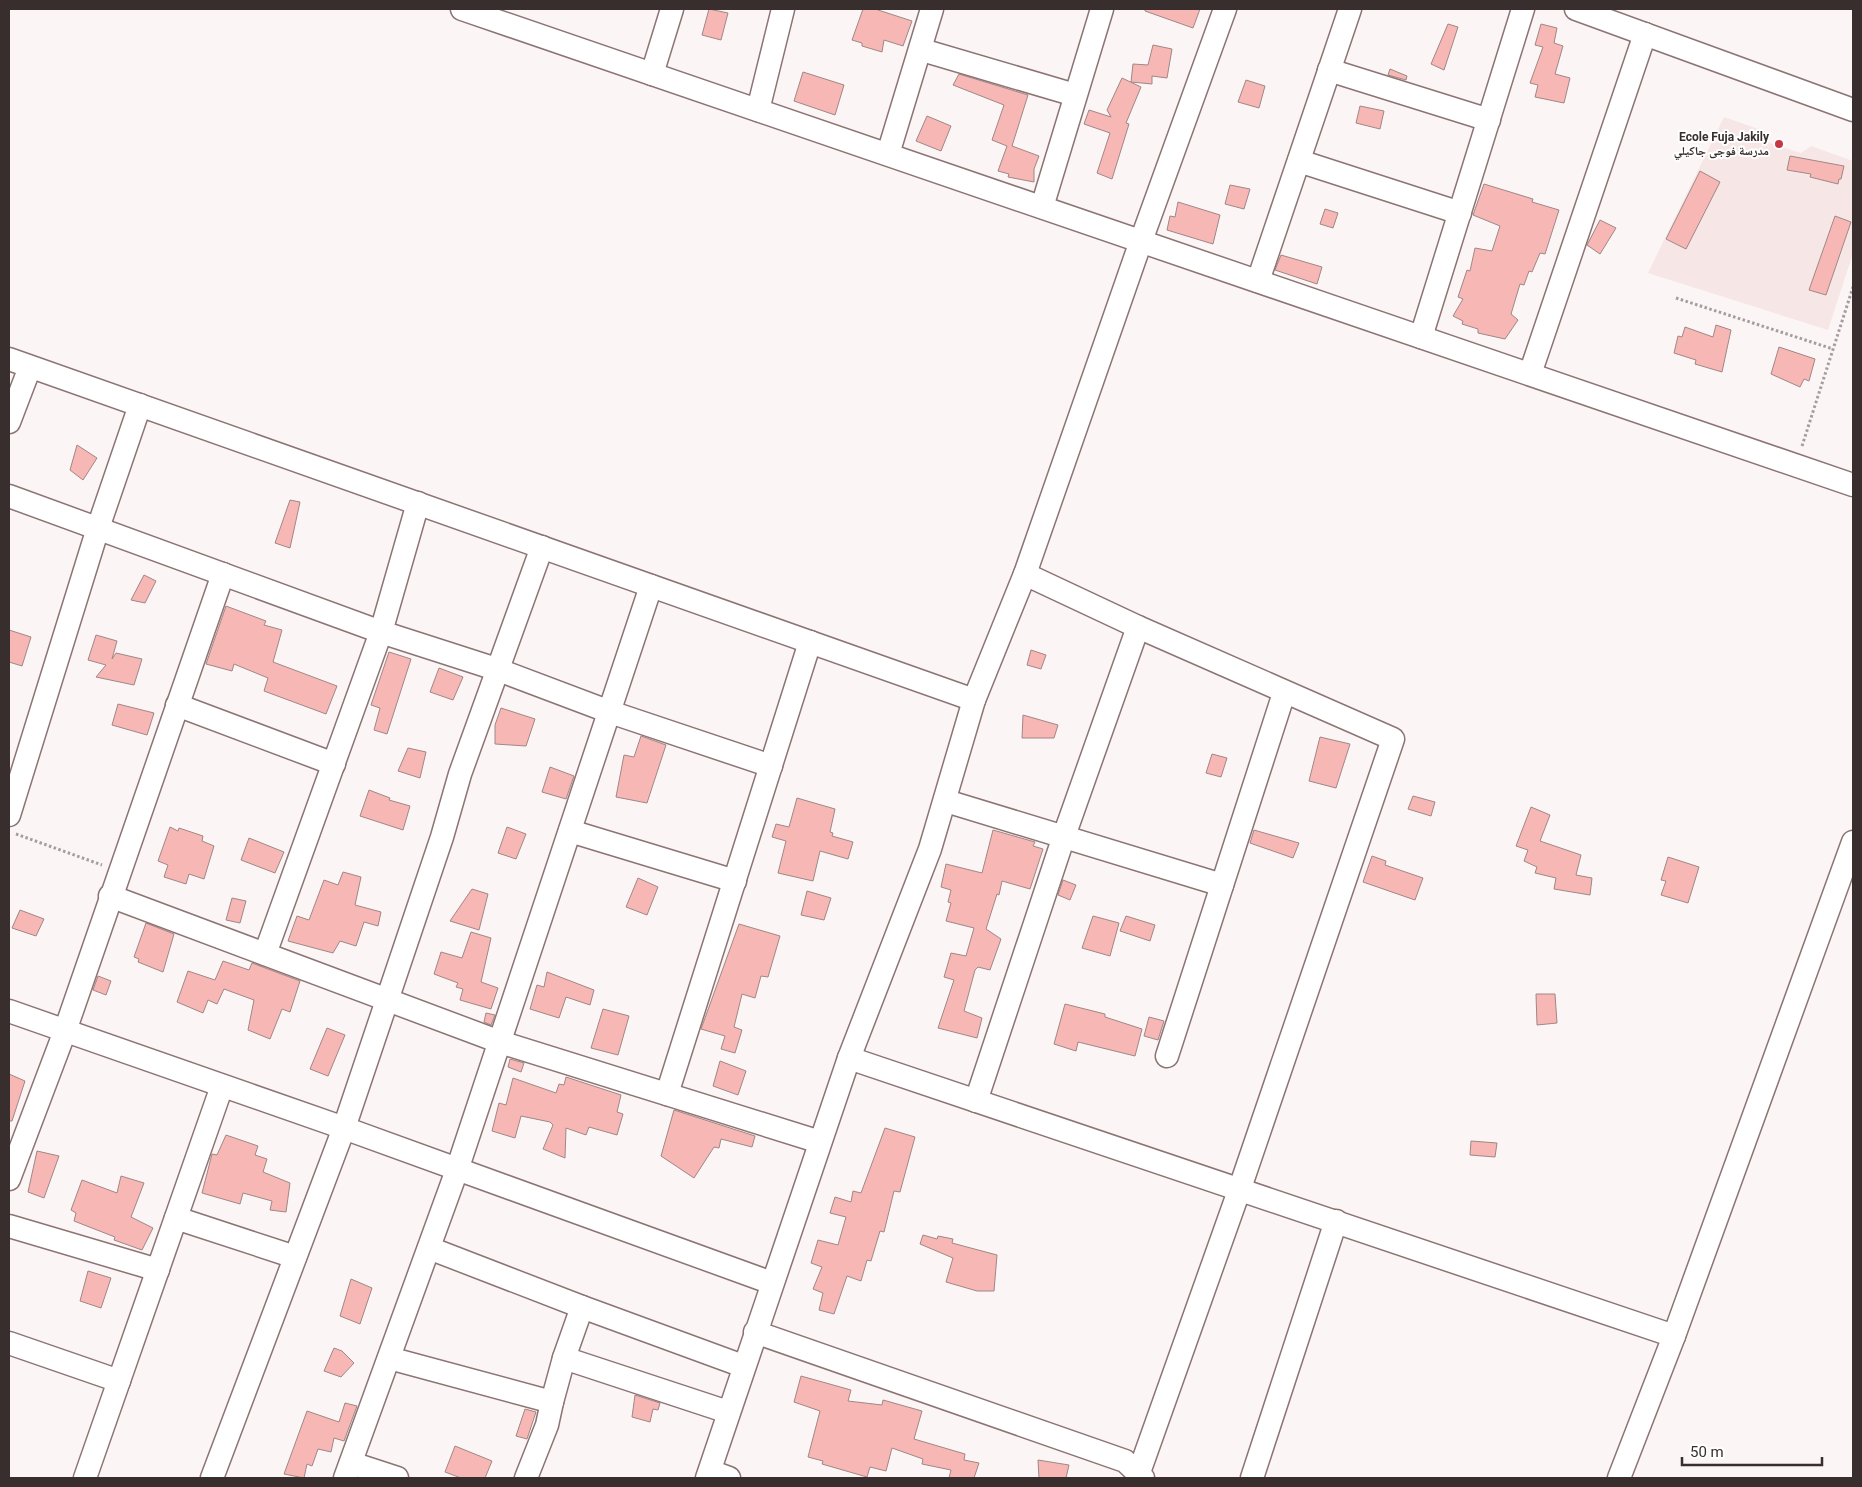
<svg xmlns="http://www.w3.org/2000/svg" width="1862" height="1487" viewBox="0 0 1862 1487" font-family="Roboto,'Noto Naskh Arabic',sans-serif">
	<rect width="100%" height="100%" fill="#fbf5f5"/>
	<path fill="#f6e7e6" d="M1724,117L1761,130L1770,143L1801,153L1811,146L1853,161V253L1828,330L1648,273Z"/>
	<g fill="#f7b7b5" stroke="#a08786">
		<path d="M709,9L728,13L721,40L702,35Z"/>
		<path d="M863,9H875L912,21L903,46L884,40L882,52L862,46V43L852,40Z"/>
		<path d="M1145,9H1200L1193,28L1145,11Z"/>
		<path d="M1448,24L1458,27L1444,70L1431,64Z"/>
		<path d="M1541,24L1557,28L1554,43L1563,46L1555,74L1570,78L1564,103L1535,97L1538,85L1530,83L1543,47L1535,45Z"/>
		<path d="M1153,45L1172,49L1167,78L1152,76V84L1131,82L1133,64L1148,65Z"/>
		<path d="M1390,69L1407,76L1406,80L1388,75Z"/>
		<path d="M803,72L844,85L835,115L794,101Z"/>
		<path d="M959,74L1028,95L1012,146L1039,156L1034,169V182L1008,177L1009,174L998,171L1007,146L992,140L1004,105L953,85Z"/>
		<path d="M1122,78L1141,87L1126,123L1129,124L1112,179L1097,173L1110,133L1084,124L1089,110L1111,117L1107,110Z"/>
		<path d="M1246,80L1265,86L1259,108L1238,102Z"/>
		<path d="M1360,106L1384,111L1380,129L1356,123Z"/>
		<path d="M927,116L951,126L941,151L916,141Z"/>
		<path d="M1790,156L1844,166L1841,179H1839L1838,184L1810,177L1811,174L1787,170Z"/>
		<path d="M1700,171L1720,182L1686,249L1666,239Z"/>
		<path d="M1484,184L1533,199L1532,202L1559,210L1545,254L1540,253L1532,272L1529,271L1524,285L1520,284L1511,314L1518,320L1505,339L1478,333V329L1462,324L1463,321L1453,316L1463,299L1458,297L1467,270L1470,271L1475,248L1492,251L1500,226L1473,215Z"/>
		<path d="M1230,185L1250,189L1244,209L1225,204Z"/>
		<path d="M1178,202L1220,215L1213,244L1167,230L1170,216L1175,217Z"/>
		<path d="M1325,209L1338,213L1333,228L1320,224Z"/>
		<path d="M1835,216L1851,222L1826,295L1809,290Z"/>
		<path d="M1600,220L1616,228L1600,254L1587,245Z"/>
		<path d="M1281,255L1322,267L1317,284L1275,270Z"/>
		<path d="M1716,325L1731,330L1722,372L1695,364L1696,360L1674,353L1678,336L1682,337L1685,327L1713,337Z"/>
		<path d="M1779,347L1815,359L1809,381L1804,379L1800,387L1771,374Z"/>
		<path d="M77,445L97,458L83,480L70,470Z"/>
		<path d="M290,500L300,502L290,548L275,543Z"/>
		<path d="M144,575L156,581L145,603L131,600Z"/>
		<path d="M226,606L266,621L264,625L282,630L273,662L337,686L326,714L264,691L268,678L234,664L232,671L206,664Z"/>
		<path d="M9,630L31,637L22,666L9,662Z"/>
		<path d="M96,635L117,641L112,659L116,653L142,659L134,685L96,677L106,665L88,660Z"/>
		<path d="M1031,650L1046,655L1041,669L1027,665Z"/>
		<path d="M389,652L411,659L387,734L374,730L380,708L371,705Z"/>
		<path d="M439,668L463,677L453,700L430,692Z"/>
		<path d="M118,704L154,713L147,735L112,725Z"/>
		<path d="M501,708L535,719L526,746L495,744V725Z"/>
		<path d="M1023,715L1058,725L1054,738H1022Z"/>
		<path d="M641,736L666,745L647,803L616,797L624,755L634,757Z"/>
		<path d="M1320,737L1350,744L1336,788L1309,781Z"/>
		<path d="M408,748L426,752L420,778L398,771Z"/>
		<path d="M1212,754L1227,758L1221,777L1206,773Z"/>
		<path d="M550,767L574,776L566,799L542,792Z"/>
		<path d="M369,790L390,798L389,800L410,806L403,830L360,816Z"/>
		<path d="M1413,796L1435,802L1431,816L1408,809Z"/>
		<path d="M797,798L835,809L830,832L833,833L832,836L853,842L848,859L820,851L813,881L778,873L786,841L772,837L776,824L789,827Z"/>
		<path d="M1531,807L1550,815L1540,841L1581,855L1576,875L1592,878L1590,895L1554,889L1556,878L1535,873L1537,867L1524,861L1528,850L1516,846Z"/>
		<path d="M170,827L178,831L179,828L203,836L202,841L214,846L204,879L189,874L186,884L164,877L168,865L158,861Z"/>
		<path d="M507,827L526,834L516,859L498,853Z"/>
		<path d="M993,830L1035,842L1033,846L1043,849L1030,889L1002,881L999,895L997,894L986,929L1001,939L990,970L978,967L975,970L964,1011L982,1018L977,1038L938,1028L954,980L944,977L951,953L966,956L974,928L946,921L951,903L948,902L951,890L941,887L946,864L982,873Z"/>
		<path d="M1254,830L1299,843L1293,858L1250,843Z"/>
		<path d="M249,838L284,852L275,873L241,860Z"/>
		<path d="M1372,856L1386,861L1385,865L1423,878L1415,900L1363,882Z"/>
		<path d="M1668,857L1699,867L1688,903L1661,895L1666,881L1661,880Z"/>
		<path d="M343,872L361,877L355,905L381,912L378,926L364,922L356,946L340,941L333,953L288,941L297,916L309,920L324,880L338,885Z"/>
		<path d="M638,878L658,887L647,915L626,907Z"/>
		<path d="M1063,880L1076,885L1070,900L1058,895Z"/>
		<path d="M472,889L488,894L479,930L450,921Z"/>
		<path d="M807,891L831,898L824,920L801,915Z"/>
		<path d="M232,898L246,901L240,923L226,920Z"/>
		<path d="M20,910L44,919L36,936L12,928Z"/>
		<path d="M1093,916L1119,923L1110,956L1082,948Z"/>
		<path d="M1126,916L1155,925L1150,941L1120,931Z"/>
		<path d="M146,923L174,934L163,972L138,962L139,959L134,957Z"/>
		<path d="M739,924L780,936L768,977L761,976L755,998L742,994L734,1027L742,1030L735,1053L721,1049L725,1036L701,1029Z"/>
		<path d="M471,932L491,938L481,982L498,988L491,1009L460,1000L463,989L456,987L458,983L434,974L441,952L462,958Z"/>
		<path d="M223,961L249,970L252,963L300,981L290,1012L282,1009L270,1039L248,1030L254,1000L224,989L217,1004L208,1000L203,1013L177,1002L188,971L215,980Z"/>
		<path d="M547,972L594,990L590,1005L566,997L559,1018L530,1009L537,985L544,987Z"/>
		<path d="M98,976L111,981L106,995L93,990Z"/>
		<path d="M1536,994H1555L1557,1023L1537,1025Z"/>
		<path d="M1065,1004L1105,1014V1017L1142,1029L1135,1056L1078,1042L1076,1051L1054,1044Z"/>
		<path d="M603,1009L629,1016L618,1055L591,1048Z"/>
		<path d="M486,1013L495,1015L491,1025L484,1022Z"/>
		<path d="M1149,1017L1164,1021L1158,1040L1144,1036Z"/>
		<path d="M327,1028L345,1035L328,1076L310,1069Z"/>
		<path d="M510,1059L524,1063L521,1072L508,1067Z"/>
		<path d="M720,1061L746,1071L738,1095L713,1086Z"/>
		<path d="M9,1074L25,1081L12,1121H9Z"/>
		<path d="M566,1077L621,1095L617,1112L623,1114L617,1135L589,1127L586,1135L566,1128L565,1158L543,1149L553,1125L550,1122L521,1116L515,1138L492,1131L499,1103L506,1105L513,1078L556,1093L559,1084L564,1085Z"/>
		<path d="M674,1110L755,1136L752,1147L721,1139L719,1148L714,1147L694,1178L661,1156Z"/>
		<path d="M885,1128L915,1137L900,1192L894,1191L884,1232L880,1231L871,1261L867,1260L861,1281L847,1276L834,1314L819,1310L823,1293L813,1289L822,1267L811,1263L818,1240L838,1245L846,1217L830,1213L835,1197L851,1202L853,1191L861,1193Z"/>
		<path d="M226,1135L258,1146L255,1155L267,1159L263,1172L290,1183L286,1212L270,1210L272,1201L243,1193L240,1204L202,1193L212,1154L217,1155Z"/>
		<path d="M1471,1141L1497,1143L1495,1157L1470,1155Z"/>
		<path d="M37,1151L59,1156L44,1198L28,1192Z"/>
		<path d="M121,1176L144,1183L131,1217L153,1228L142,1250L114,1240L115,1237L74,1221L76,1213L71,1210L82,1180L117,1193Z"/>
		<path d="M923,1235L937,1239L938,1236L953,1239L952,1243L997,1255L994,1291H977L946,1282L953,1258L920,1244Z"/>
		<path d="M88,1271L111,1278L101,1308L80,1301Z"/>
		<path d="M351,1279L372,1288L360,1324L340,1316Z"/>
		<path d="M334,1348L342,1351L354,1363L341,1377L324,1371Z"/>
		<path d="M801,1376L851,1390L848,1401L882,1405L883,1400L922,1411L914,1439L965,1454L964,1460L979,1463L974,1478H949L951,1470L922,1464L923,1459L892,1448L886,1471L870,1467L867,1477L822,1464L823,1461L808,1457L820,1411L794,1402Z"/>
		<path d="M635,1395L660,1403L658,1410L653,1409L650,1422L632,1417Z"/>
		<path d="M345,1403L357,1406L344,1441L334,1438L331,1452L318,1449L312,1466L307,1464L304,1478L284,1474L307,1411L339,1422Z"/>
		<path d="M525,1409L536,1412L527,1439L516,1436Z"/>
		<path d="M455,1446L492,1461L485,1478H461L445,1472Z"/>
		<path d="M1038,1460L1069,1465L1066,1478H1039Z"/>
	</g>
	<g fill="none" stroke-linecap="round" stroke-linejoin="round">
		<g stroke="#8c7473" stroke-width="25">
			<g id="minor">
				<path d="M462,9L1853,485"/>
				<path d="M1576,9L1853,110"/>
				<path d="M922,50L1075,95"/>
				<path d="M1329,70L1489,120"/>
				<path d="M652,74L672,9"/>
				<path d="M758,110L783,9"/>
				<path d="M888,154L932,9"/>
				<path d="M1299,161L1460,213"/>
				<path d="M1042,207L1102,9"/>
				<path d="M1258,281L1350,9"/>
				<path d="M1421,337L1523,9"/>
				<path d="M9,359L974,700"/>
				<path d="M1530,374L1645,34"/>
				<path d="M9,422L30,367"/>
				<path d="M9,496L381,632L496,669L610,712L771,766"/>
				<path d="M1025,574L1138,627L1393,739L1240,1188L1137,1478"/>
				<path d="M177,705L334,764"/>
				<path d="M946,801L1222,885"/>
				<path d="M9,815L98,528L140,405"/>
				<path d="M570,831L735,881"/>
				<path d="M110,896L500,1042L820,1142"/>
				<path d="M265,954L381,632L418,503"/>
				<path d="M9,1011L344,1128L772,1283"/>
				<path d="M1167,1056L1284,693"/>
				<path d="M849,1058L1674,1336"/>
				<path d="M667,1094L810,642"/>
				<path d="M976,1101L1064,836L1138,627"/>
				<path d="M9,1179L65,1031L223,574"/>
				<path d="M176,1218L295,1257"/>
				<path d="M9,1226L158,1270"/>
				<path d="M429,1248L582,1307L743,1366"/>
				<path d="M755,1332L1125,1461L1143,1478"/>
				<path d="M9,1343L119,1381"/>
				<path d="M389,1358L552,1402L564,1358L582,1307"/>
				<path d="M564,1358L728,1412"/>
				<path d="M351,1463L397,1478"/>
				<path d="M710,1471L729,1478"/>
				<path d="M85,1478L222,1086"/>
				<path d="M212,1478L344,1128L442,837L460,774L542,547"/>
				<path d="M345,1478L457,1170L651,586"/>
				<path d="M526,1478L547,1425L552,1402"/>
				<path d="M707,1478L849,1058L930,849L974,700L1025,574L1141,241L1225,9"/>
				<path d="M1252,1478L1336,1221"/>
				<path d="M1619,1478L1674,1336L1853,842"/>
			</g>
		</g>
		<g stroke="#a59d9d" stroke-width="3" stroke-dasharray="2.5 2.5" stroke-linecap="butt">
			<path d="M1676,298L1833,349"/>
			<path d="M1802,446L1853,287"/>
			<path d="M16,834L102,865"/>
		</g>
		<use href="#minor" stroke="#fff" stroke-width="22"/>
	</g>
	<circle fill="#c63643" stroke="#fff" stroke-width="2" cx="1779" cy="144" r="5"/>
	<g text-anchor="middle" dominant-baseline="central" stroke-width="4" stroke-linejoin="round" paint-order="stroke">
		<g font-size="12" font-weight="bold" fill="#382e2e" stroke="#fff" text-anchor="end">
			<text x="1769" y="137">Ecole Fuja Jakily<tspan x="1769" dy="14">مدرسة فوجى جاكيلي</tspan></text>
		</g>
	</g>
	<rect width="1862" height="1487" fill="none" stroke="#382e2e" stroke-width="20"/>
	<path d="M1682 1457v8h140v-8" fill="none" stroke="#382e2e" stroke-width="2.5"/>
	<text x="1690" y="1457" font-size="15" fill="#382e2e" stroke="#ffffff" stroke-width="4" paint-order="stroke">50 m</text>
</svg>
